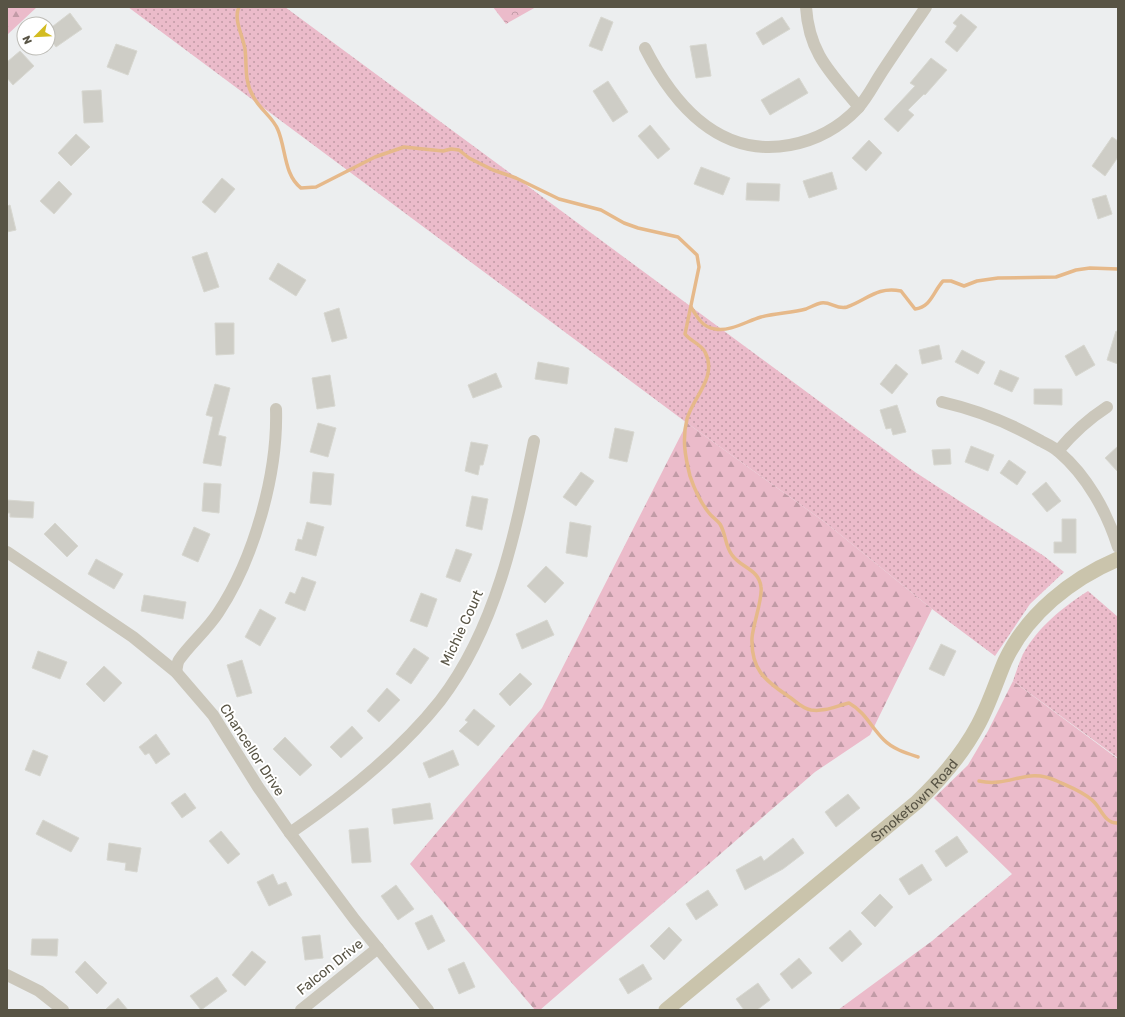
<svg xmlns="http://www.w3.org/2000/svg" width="1125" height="1017" viewBox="0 0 1125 1017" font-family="Rubik,sans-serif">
	<defs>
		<pattern id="grass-dots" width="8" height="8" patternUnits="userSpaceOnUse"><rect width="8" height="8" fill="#ebbbca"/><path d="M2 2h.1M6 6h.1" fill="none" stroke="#c19ba6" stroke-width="1.8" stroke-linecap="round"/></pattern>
		<pattern id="forest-firs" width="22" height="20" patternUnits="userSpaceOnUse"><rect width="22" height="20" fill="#ebbbca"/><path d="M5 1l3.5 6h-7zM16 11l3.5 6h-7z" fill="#c19ba6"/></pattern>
		<pattern id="park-crowns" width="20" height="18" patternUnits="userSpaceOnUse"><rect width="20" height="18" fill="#ebbbca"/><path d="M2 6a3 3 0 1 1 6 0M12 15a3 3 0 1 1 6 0" fill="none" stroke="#c19ba6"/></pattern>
	</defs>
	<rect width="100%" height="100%" fill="#eceeef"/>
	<g fill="url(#grass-dots)">
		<path d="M128,7H285L915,472L1044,556L1064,572L1030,604L995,656L932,609L826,523L687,423Z"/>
		<path d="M1088,591L1118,617V758L1013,681C1016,672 1019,663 1023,654C1037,628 1063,607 1088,591Z"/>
	</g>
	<g fill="url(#forest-firs)">
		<path d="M7,7H37L7,35Z"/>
		<path d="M687,423L826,523L932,609L870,735L815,772L540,1010H535L410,864L542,708Z"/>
		<path d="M1013,681L1118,759V1010H838L932,941L1012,874L934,798L968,765L988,731Z"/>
	</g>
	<path fill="url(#park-crowns)" d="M493,7H536L506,24Z"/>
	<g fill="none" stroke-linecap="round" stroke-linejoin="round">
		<g stroke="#e6b98a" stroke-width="3.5">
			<path d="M239,7C233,19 243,36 245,49C247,65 244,81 253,96C259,109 273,117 278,130C286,149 284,175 301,188L316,187L375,157L404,147L443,151L451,149L459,150L469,158L493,170L516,178L559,199L601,210L624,223L638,228L678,237L697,255L699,267L685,334C690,341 701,344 705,352C718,377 693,397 687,419C682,439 685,456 690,476C694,488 701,503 709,513C712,517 717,520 720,524C726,534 725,546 732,555C741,568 759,569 761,587C763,598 753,624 752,638C751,669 764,680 788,696C796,701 801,708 811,710C825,712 836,706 849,703C865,712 871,727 884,740C893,749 906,753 918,757"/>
			<path d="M691,307C697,317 702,327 715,329C730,332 747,321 761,317C776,313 792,313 806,309C811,307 816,304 821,303C830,301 837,310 847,307C867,300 877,286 901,291L915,309C931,307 933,292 943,281H951L964,286L977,281L998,278L1056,277L1076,270L1090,268L1118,269"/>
			<path d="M979,781C1011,788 1026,766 1057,781C1068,786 1082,791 1092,800C1101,807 1104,824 1118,823"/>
		</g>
	</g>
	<g fill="#cecdc6" stroke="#d7d7d0">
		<path d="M70,13L82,29L56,47L48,36V30Z"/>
		<path d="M961,14L977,27L957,52L945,42L957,26L953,23Z"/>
		<path d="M601,17L613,22L602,51L589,46Z"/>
		<path d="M782,17L790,29L763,45L756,33Z"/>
		<path d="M116,44L137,51L128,75L107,67Z"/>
		<path d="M706,44L711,76L696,78L690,46Z"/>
		<path d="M20,51L34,66L13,85L7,78V62Z"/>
		<path d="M931,58L947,70L925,95L924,94L908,110L914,115L898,132L884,119L915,86L910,83Z"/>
		<path d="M799,78L808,93L770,115L761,100Z"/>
		<path d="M608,81L628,112L613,122L593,91Z"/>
		<path d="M101,90L103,122L84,123L82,91Z"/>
		<path d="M650,125L670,149L658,159L638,136Z"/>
		<path d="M76,134L90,147L71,166L58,153Z"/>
		<path d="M1112,137L1118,141V157L1105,176L1092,166Z"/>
		<path d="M869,140L882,153L866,171L852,158Z"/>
		<path d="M701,167L730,178L723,195L694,184Z"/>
		<path d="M832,172L837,189L809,198L803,181Z"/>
		<path d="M222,178L235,189L215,213L202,202Z"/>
		<path d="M59,181L72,194L54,214L40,201Z"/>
		<path d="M747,183L780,184L779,201L746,200Z"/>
		<path d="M1106,195L1112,214L1098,219L1092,199Z"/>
		<path d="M10,205L16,230L7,232V206Z"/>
		<path d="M207,252L219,287L204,292L192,257Z"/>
		<path d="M278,263L306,280L296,296L269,279Z"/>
		<path d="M339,308L347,338L332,342L324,313Z"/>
		<path d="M215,323H234V354L216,355Z"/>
		<path d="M1116,331L1118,332V364L1107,360Z"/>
		<path d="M939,345L942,359L922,364L919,350Z"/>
		<path d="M1084,345L1095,365L1076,376L1065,356Z"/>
		<path d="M962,350L985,362L978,374L955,362Z"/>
		<path d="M538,362L569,368L567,384L535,379Z"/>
		<path d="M896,364L908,374L892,394L880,384Z"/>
		<path d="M1000,370L1019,378L1012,392L994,384Z"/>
		<path d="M496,373L502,387L473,398L468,385Z"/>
		<path d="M330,375L335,406L317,409L312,378Z"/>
		<path d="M215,384L230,388L218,435L226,437L221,466L203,463L213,417L206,415Z"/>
		<path d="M1034,389H1062V405L1034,404Z"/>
		<path d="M897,405L906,432L893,435L891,428L886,429L880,410Z"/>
		<path d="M318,423L336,428L328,457L310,452Z"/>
		<path d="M615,428L634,432L627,462L609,458Z"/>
		<path d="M471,442L488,445L483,465H480L478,475L465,471Z"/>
		<path d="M971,446L994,455L988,471L965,462Z"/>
		<path d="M1118,446V472L1105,458Z"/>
		<path d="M950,449L951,464L934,465L932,450Z"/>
		<path d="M1009,460L1026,472L1017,485L1000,473Z"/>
		<path d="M313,472L334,474L331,505L310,503Z"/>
		<path d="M581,472L594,481L576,506L563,497Z"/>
		<path d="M1046,482L1061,501L1047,512L1032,494Z"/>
		<path d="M204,483L221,484L219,513L202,511Z"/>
		<path d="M472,496L488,499L482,530L466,526Z"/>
		<path d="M7,500L34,502L33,518L10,517V513H7Z"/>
		<path d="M1062,519H1076V553H1054V542H1062Z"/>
		<path d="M307,522L324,527L316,556L295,550L298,539L302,540Z"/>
		<path d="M570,522L591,526L587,557L566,553Z"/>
		<path d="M55,523L78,546L67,557L44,534Z"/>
		<path d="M194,527L210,534L198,562L182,555Z"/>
		<path d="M456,549L472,554L460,582L446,577Z"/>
		<path d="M96,559L123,574L114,589L88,574Z"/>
		<path d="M546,566L564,583L545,603L527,586Z"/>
		<path d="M302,577L316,582L305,611L285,603L290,592L295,594Z"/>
		<path d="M421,593L437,599L427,627L410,621Z"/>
		<path d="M144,595L186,602L183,619L141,611Z"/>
		<path d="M260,609L276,618L260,646L245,637Z"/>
		<path d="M547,620L554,635L522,649L516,634Z"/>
		<path d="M941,644L956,651L944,676L929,669Z"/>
		<path d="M414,648L429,658L411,684L396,674Z"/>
		<path d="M38,651L67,662L60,679L32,668Z"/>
		<path d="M242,660L252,693L237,697L227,665Z"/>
		<path d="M104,666L122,683L104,702L86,684Z"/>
		<path d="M520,673L532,684L510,706L499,694Z"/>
		<path d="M387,688L400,700L379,722L367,711Z"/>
		<path d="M474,709L495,726L478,746L459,731L468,722L465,720Z"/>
		<path d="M352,726L363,738L341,758L330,747Z"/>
		<path d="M156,734L170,754L156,764L149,753L145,755L139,747Z"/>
		<path d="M285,737L312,765L300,776L273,749Z"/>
		<path d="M33,750L48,756L40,776L25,770Z"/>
		<path d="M453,750L459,765L429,778L423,763Z"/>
		<path d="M185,793L196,808L182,818L171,803Z"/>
		<path d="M848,794L860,808L836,827L825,812Z"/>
		<path d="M430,803L433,819L394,824L392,809Z"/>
		<path d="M43,820L79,838L71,852L36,834Z"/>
		<path d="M368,828L371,862L352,863L349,830Z"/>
		<path d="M221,831L240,854L228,864L209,841Z"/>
		<path d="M957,836L968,852L946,867L935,851Z"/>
		<path d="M793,838L804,853L783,869L745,890L736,870L761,856L764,861Z"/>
		<path d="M109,843L141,848L137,872L125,870L126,863L107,860Z"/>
		<path d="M922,864L932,880L909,895L899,879Z"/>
		<path d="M273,874L278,885L286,882L292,895L269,906L257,882Z"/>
		<path d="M396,885L414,909L398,920L381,896Z"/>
		<path d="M708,890L718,905L696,920L686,904Z"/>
		<path d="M880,894L893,907L875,927L861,913Z"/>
		<path d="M432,915L445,941L428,950L415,923Z"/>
		<path d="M669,927L682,940L664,960L650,946Z"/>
		<path d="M850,930L862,944L842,962L829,948Z"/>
		<path d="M320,935L323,958L305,960L302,937Z"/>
		<path d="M32,939H58L57,956L31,955Z"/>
		<path d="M252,951L266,962L245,986L232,975Z"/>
		<path d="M799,958L812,973L792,989L780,974Z"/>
		<path d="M85,961L107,983L97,994L75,972Z"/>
		<path d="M464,962L475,987L459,994L448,969Z"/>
		<path d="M643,964L652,979L628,994L619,979Z"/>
		<path d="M217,977L227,991L201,1010L190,996Z"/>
		<path d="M758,983L770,1000L757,1010H744L736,999Z"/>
		<path d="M118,998L128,1010H105Z"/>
	</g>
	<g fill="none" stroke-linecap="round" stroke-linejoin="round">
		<g stroke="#cbc7bb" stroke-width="12">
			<path d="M806,7C809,54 831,73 859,107"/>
			<path d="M645,48C674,105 720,158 790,145C817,140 839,128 858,108C867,98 873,86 880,75C895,52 911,29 926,7"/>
			<path d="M942,402C977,410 1010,423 1041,441C1047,444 1054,447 1059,452C1087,476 1107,512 1118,547"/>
			<path d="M1058,451C1073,433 1087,420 1107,407"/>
			<path d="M7,552L133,637L176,672L213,715L258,787L290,833L355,920L428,1010"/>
			<path d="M176,672C177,668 177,663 179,660C190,644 207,630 218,613C254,559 278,474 276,409"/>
			<path d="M290,833C344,796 399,753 440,701C497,627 516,530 534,441"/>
			<path d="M7,975L39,991L63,1010"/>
			<path d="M301,1010L378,948"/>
		</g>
		<path stroke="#cac4ac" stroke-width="15" id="s1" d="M666,1010L917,802C941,779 962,755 978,725C989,705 996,682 1005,661C1027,614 1071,579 1118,559"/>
	</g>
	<g text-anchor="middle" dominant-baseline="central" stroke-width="4" stroke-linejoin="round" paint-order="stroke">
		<g font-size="14" fill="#585445" stroke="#fff">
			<text transform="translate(462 628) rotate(-65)">Michie Court</text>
			<text transform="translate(252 750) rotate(57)">Chancellor Drive</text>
			<text stroke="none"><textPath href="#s1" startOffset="325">Smoketown Road</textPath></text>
			<text transform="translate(330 967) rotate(-39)">Falcon Drive</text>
		</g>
	</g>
	<rect width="1125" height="1017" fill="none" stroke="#585445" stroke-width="16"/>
	<g transform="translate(36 36) rotate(246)"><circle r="19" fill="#ffffff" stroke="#bcbbb5"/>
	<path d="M0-3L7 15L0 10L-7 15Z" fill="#d3bc21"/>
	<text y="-6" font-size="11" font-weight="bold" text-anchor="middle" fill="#585445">N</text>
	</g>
</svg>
